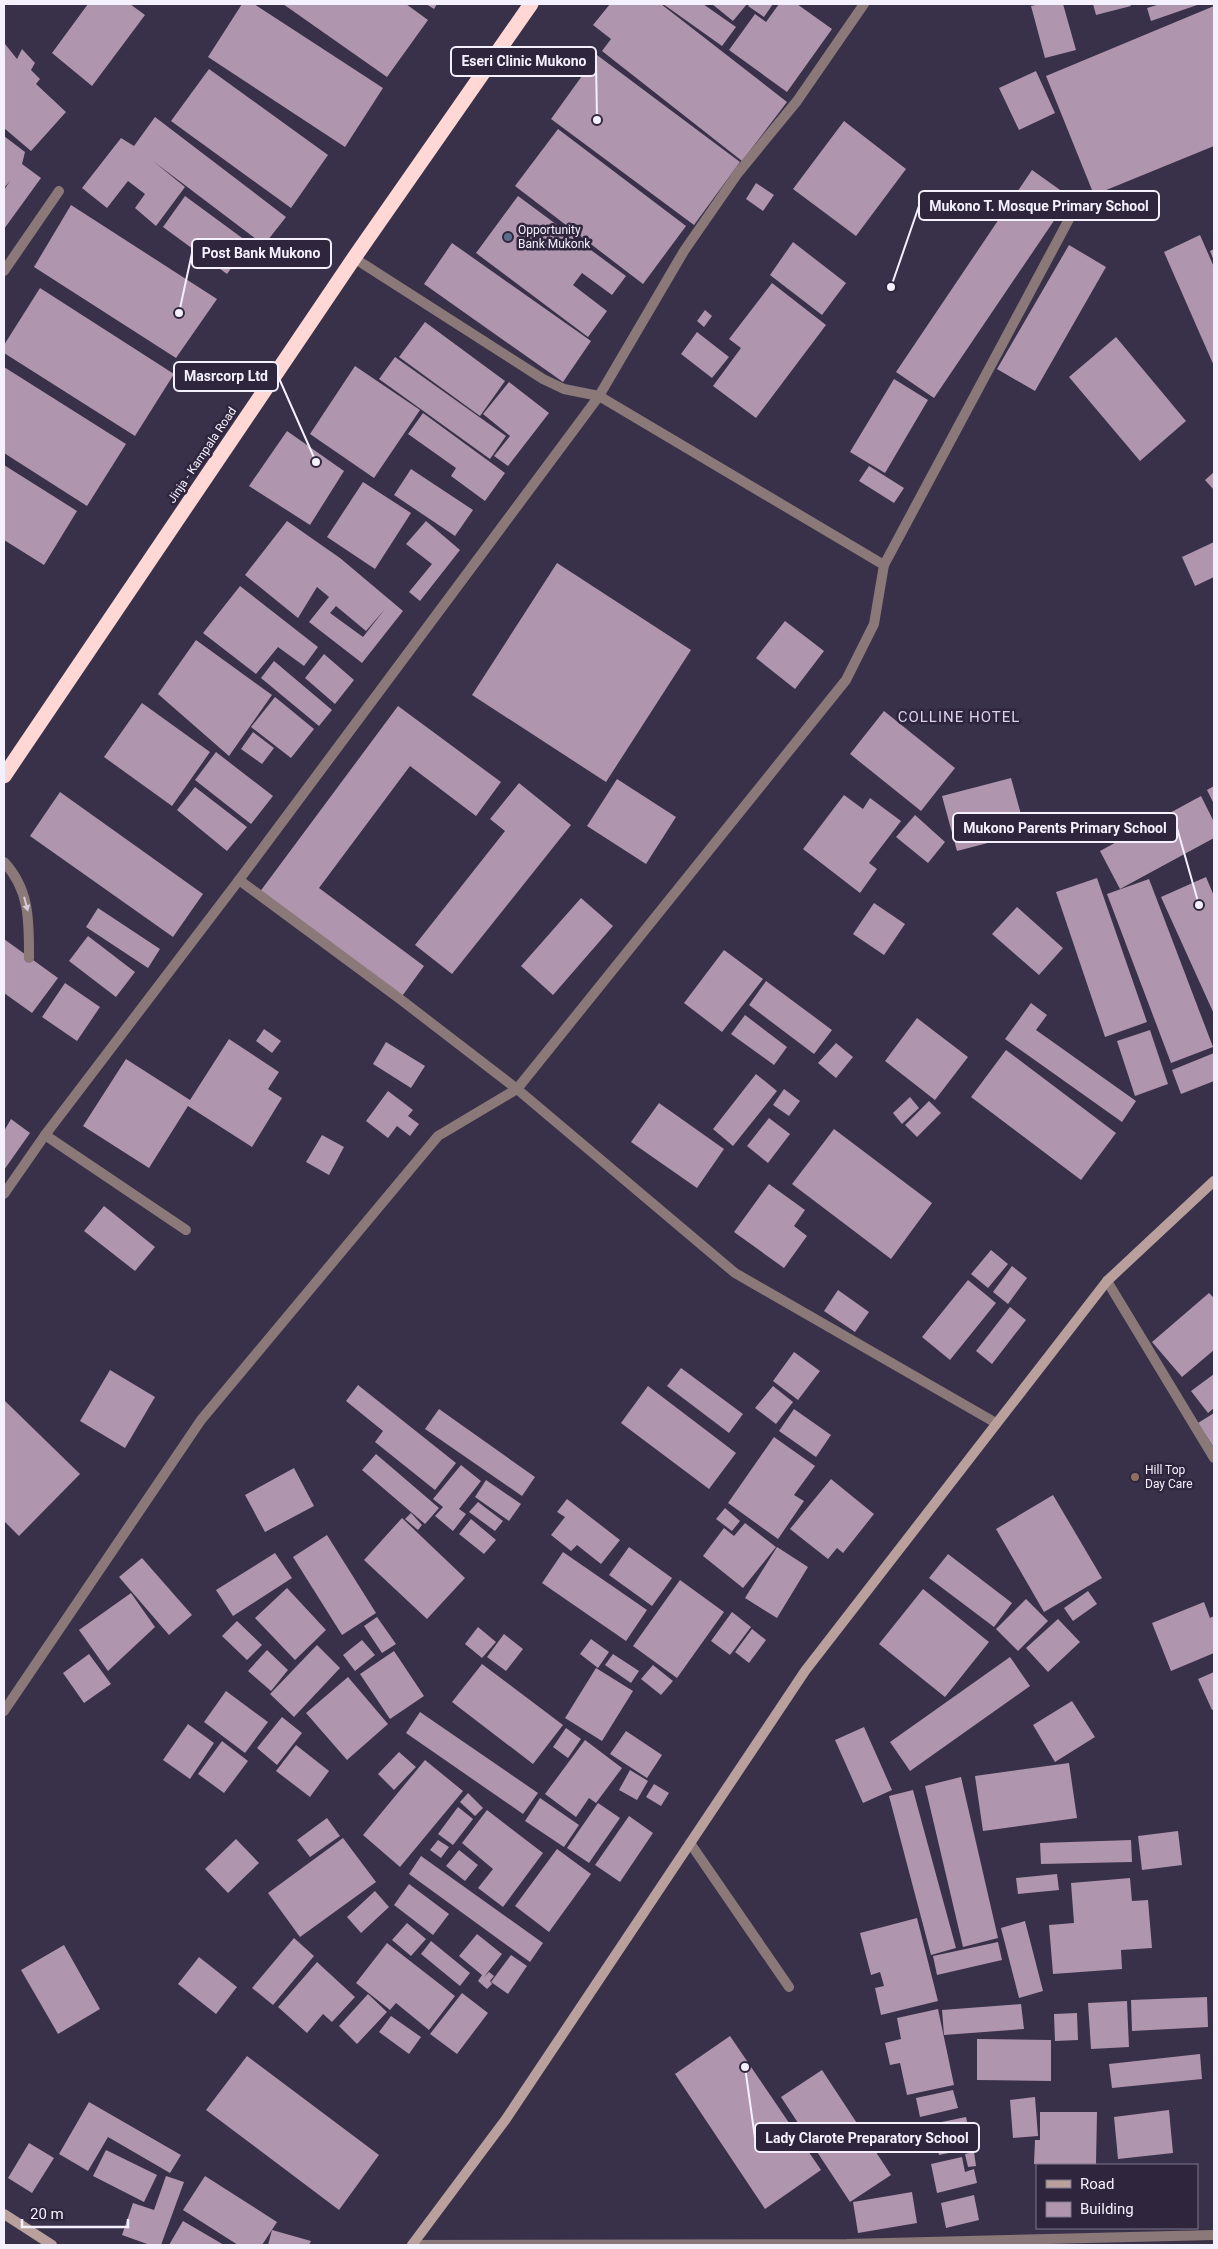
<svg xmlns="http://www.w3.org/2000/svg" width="1218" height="2249" viewBox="0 0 1218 2249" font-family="Roboto,sans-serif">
	<rect width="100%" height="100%" fill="#393049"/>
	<g fill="#af95ad" fill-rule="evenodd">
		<path d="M88,4H130L145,15L92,86L52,53Z"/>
		<path d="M242,4H254L383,88L345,147L208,57Z"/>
		<path d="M283,4H406L428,20L387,77Z"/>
		<path d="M426,4H437L434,9Z"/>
		<path d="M610,4H661L787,102L742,161L602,51L611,39L593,25Z"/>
		<path d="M663,4H703L736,27L722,46Z"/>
		<path d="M712,4H747L733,21Z"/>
		<path d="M750,4H773L764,17L748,6Z"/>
		<path d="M779,4H797L832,29L787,92L729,50L755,14L766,22Z"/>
		<path d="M1040,4H1063L1076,50L1045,58L1031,6Z"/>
		<path d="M1093,4H1130L1131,6L1096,15Z"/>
		<path d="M1160,4H1200L1151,21L1147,8Z"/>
		<path d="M1214,6V146L1094,195L1046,76Z"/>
		<path d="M5,44L17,59L22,49L35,63L31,70L40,79L36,84L66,112L31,151L4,128Z"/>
		<path d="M597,55L740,162L694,225L551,119Z"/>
		<path d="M209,69L328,155L291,208L171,121Z"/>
		<path d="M1036,71L1055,113L1019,130L999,88Z"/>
		<path d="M155,117L286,217L264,245L153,161L185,187L156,226L135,208L145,194L128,181L107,208L82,188L121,138L134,146Z"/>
		<path d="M844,121L906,169L856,236L793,189Z"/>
		<path d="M558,129L686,226L643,284L515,186Z"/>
		<path d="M4,136L25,152L22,164L41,178L4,229V190L10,181L4,188Z"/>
		<path d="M1032,170L1070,197L934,398L896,372Z"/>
		<path d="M756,183L774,195L763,211L746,199Z"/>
		<path d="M185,196L249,243L227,274L163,227Z"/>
		<path d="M518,196L626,276L612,295L582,273L573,285L607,311L588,337L476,253Z"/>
		<path d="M71,205L217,299L176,358L34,267Z"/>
		<path d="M1200,235L1214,267V366L1164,252Z"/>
		<path d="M793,242L846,283L822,315L770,275Z"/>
		<path d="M452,243L591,341L563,382L424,284Z"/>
		<path d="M1069,245L1106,267L1035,391L997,369Z"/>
		<path d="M1214,249V261L1210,251Z"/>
		<path d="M772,283L826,325L756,418L713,386L741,348L729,339Z"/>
		<path d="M40,288L174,374L135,436L4,353V345Z"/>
		<path d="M705,310L712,316L704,327L697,321Z"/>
		<path d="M425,322L505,381L480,416L399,357Z"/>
		<path d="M697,332L729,357L712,378L681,354Z"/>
		<path d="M1116,337L1186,421L1140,461L1069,377Z"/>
		<path d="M395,357L506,436L490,459L379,379Z"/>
		<path d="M355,366L420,410L374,478L310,434Z"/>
		<path d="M4,367L126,444L87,506L4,453Z"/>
		<path d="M894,379L928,400L885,473L850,452Z"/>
		<path d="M509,382L549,413L508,466L494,456L510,436L483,414Z"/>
		<path d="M423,413L505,473L485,501L451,476L456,468L408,434Z"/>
		<path d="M287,431L344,471L310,525L249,486Z"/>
		<path d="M4,465L77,511L44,565L4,540Z"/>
		<path d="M869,466L904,488L894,503L859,481Z"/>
		<path d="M411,469L473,510L455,536L394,495Z"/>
		<path d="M1214,472V490L1205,480Z"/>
		<path d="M363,482L411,513L375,569L327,537Z"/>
		<path d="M287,521L340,558L403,611L362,663L309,622L329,597L317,587L298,618L245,575ZM336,606L366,631L385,609L363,637L330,613Z"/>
		<path d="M426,521L460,550L420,601L409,592L432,564L406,544Z"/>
		<path d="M1214,542V577L1195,586L1182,557Z"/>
		<path d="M557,563L691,650L606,782L472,695Z"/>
		<path d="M240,586L318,647L304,666L278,647L256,674L203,633Z"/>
		<path d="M785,621L824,651L795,689L756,658Z"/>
		<path d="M196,640L272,695L229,756L158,694Z"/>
		<path d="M324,654L354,680L335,704L305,678Z"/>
		<path d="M274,661L332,710L319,726L261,678Z"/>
		<path d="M275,697L314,729L291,758L251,727Z"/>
		<path d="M142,703L210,752L172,806L104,757Z"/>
		<path d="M398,706L501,782L476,816L410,766L319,888L424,966L400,999L259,893Z"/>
		<path d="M884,711L955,768L921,811L850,754Z"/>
		<path d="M253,732L274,748L262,764L241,749Z"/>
		<path d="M216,752L273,796L251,824L195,780Z"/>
		<path d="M1011,778L1022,818L1003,824L1007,838L957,851L942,796Z"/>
		<path d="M617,779L676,817L646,864L587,826Z"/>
		<path d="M519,783L571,825L452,974L415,945L505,831L490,819Z"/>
		<path d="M1214,786V804L1207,790Z"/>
		<path d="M195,787L247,827L227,851L177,810Z"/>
		<path d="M60,792L203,894L173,937L30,836Z"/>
		<path d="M844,795L863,809L870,798L901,821L869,863L877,869L860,893L803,849Z"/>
		<path d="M1201,796L1214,822V838L1120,889L1100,851Z"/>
		<path d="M915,815L945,842L928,863L896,837Z"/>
		<path d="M1206,877L1214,896V1014L1161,897Z"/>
		<path d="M1097,878L1147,1022L1105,1037L1056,892Z"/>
		<path d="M1149,879L1213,1047L1171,1063L1107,894Z"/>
		<path d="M581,898L613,926L553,995L521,966Z"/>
		<path d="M874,903L905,924L884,955L853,934Z"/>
		<path d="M1017,907L1063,948L1039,975L992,934Z"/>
		<path d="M98,908L160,949L148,968L86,927Z"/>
		<path d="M88,936L135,972L116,997L69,961Z"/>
		<path d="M4,939L58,978L32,1013L4,993Z"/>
		<path d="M724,950L763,979L722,1032L684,1003Z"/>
		<path d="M766,981L832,1030L814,1054L749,1005Z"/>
		<path d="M65,983L100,1007L77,1041L42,1017Z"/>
		<path d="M1031,1003L1047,1015L1036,1030L1136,1101L1122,1122L1005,1039Z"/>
		<path d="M745,1015L787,1047L774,1065L731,1034Z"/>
		<path d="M917,1018L968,1057L935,1100L885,1061Z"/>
		<path d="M264,1029L281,1041L272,1053L256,1041Z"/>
		<path d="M1150,1030L1168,1084L1135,1096L1117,1041Z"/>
		<path d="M229,1039L279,1072L268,1089L282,1098L252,1147L188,1106L149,1168L83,1126L126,1059L190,1100Z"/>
		<path d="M386,1042L425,1066L411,1088L373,1064Z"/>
		<path d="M836,1043L853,1057L836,1078L818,1063Z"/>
		<path d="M1006,1050L1116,1133L1081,1180L971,1097Z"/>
		<path d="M1214,1053V1081L1181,1094L1172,1070Z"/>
		<path d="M756,1074L777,1091L733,1146L713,1129Z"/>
		<path d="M784,1089L800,1101L789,1116L773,1105Z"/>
		<path d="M388,1091L413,1110L408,1116L419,1124L410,1136L397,1126L388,1138L366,1121Z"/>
		<path d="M910,1097L919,1108L902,1124L893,1113Z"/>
		<path d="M929,1101L941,1113L917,1137L905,1125Z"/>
		<path d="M659,1103L724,1149L697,1188L631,1142Z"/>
		<path d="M769,1118L790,1134L768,1163L747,1146Z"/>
		<path d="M11,1119L30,1133L4,1170V1131Z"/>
		<path d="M834,1129L932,1203L891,1259L792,1184Z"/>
		<path d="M322,1135L344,1147L329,1175L306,1162Z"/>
		<path d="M769,1184L805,1210L794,1226L807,1236L784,1268L734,1232Z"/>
		<path d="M104,1206L155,1247L135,1271L84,1231Z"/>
		<path d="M991,1250L1008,1264L988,1288L971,1274Z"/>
		<path d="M1012,1266L1027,1278L1008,1304L993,1292Z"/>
		<path d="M968,1280L996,1303L950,1360L922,1337Z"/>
		<path d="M838,1290L869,1312L855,1332L824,1311Z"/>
		<path d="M1209,1293L1214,1298V1350L1182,1377L1152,1342Z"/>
		<path d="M1010,1307L1026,1320L992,1364L976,1351Z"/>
		<path d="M794,1352L820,1371L798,1400L773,1381Z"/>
		<path d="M681,1368L743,1414L729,1433L667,1386Z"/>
		<path d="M110,1370L155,1397L125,1448L80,1421Z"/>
		<path d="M1214,1374V1408L1208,1413L1191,1391Z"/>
		<path d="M358,1385L456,1463L435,1490L375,1442L383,1431L346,1401Z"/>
		<path d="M648,1386L736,1453L709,1489L621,1423Z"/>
		<path d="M773,1386L793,1402L776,1424L755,1408Z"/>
		<path d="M4,1400L80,1474L19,1536L4,1521Z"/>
		<path d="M439,1409L535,1477L522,1496L425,1429Z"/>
		<path d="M794,1409L831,1435L816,1457L779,1431Z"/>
		<path d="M1214,1413V1448L1198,1423Z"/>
		<path d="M774,1437L815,1466L794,1495L804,1501L778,1539L728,1503Z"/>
		<path d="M376,1454L439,1508L425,1524L362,1470Z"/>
		<path d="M461,1465L481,1481L459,1509L466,1514L453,1531L435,1516L443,1507L433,1499Z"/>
		<path d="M294,1468L314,1506L265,1532L245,1495Z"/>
		<path d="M831,1479L874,1514L843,1553L837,1548L828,1559L790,1529Z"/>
		<path d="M486,1480L521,1504L509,1521L475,1497Z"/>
		<path d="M1053,1495L1102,1578L1044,1612L996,1529Z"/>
		<path d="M567,1499L620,1540L601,1564L577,1545L571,1551L551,1535L565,1517L557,1512Z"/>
		<path d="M478,1502L503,1521L495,1531L469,1512Z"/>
		<path d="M725,1508L740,1521L732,1531L716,1519Z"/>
		<path d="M411,1513L422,1525L418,1530L405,1519Z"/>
		<path d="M402,1518L465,1578L427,1619L364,1560Z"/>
		<path d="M471,1519L496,1540L484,1554L459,1534Z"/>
		<path d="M745,1523L776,1547L743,1588L703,1556L724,1528L734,1536Z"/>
		<path d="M327,1535L376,1613L342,1635L293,1557Z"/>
		<path d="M629,1547L672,1578L652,1606L609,1575Z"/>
		<path d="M777,1547L808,1567L777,1618L745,1598Z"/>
		<path d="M563,1552L647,1610L626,1641L542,1583Z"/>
		<path d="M275,1553L292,1578L233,1616L216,1590Z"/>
		<path d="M948,1554L1012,1603L994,1627L929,1578Z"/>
		<path d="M142,1558L192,1615L169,1635L119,1577Z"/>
		<path d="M680,1580L724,1612L677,1678L633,1646Z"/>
		<path d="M287,1588L326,1630L295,1660L255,1618Z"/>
		<path d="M923,1589L989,1642L945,1697L879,1644Z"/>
		<path d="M1088,1591L1097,1604L1073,1621L1064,1608Z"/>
		<path d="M131,1593L155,1627L108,1671L79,1630Z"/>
		<path d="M1026,1599L1048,1621L1018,1651L996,1629Z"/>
		<path d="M1204,1602L1210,1618L1214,1616V1653L1171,1671L1152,1623Z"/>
		<path d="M732,1612L751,1627L730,1655L711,1641Z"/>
		<path d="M377,1617L396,1644L382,1653L364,1626Z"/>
		<path d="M1058,1619L1080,1642L1048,1672L1026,1648Z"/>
		<path d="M237,1621L262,1645L247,1660L222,1636Z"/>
		<path d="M478,1627L496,1642L482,1658L465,1644Z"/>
		<path d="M752,1629L766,1640L749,1663L735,1652Z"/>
		<path d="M504,1634L523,1649L506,1671L487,1657Z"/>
		<path d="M591,1639L609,1652L598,1668L580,1654Z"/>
		<path d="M362,1640L375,1655L355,1671L343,1655Z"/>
		<path d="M317,1645L340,1668L294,1717L270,1694Z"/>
		<path d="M267,1650L288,1670L271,1691L248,1671Z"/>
		<path d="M394,1651L424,1696L390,1719L360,1674Z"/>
		<path d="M89,1654L111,1684L84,1703L63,1673Z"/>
		<path d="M613,1654L639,1671L631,1683L605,1665Z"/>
		<path d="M1010,1657L1030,1686L910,1771L890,1742Z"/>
		<path d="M482,1664L563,1725L533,1764L452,1702Z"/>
		<path d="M653,1665L673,1681L661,1695L641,1679Z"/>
		<path d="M596,1668L633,1691L602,1741L565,1718Z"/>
		<path d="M1214,1672V1709L1212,1710L1198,1679Z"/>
		<path d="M348,1677L388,1724L347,1760L306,1713Z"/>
		<path d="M226,1691L268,1722L245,1753L204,1722Z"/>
		<path d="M1072,1701L1095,1737L1055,1762L1033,1725Z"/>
		<path d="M420,1712L538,1793L523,1814L406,1733Z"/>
		<path d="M282,1717L302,1733L277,1765L257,1748Z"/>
		<path d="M188,1724L214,1743L190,1779L163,1760Z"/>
		<path d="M864,1727L892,1790L863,1803L835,1740Z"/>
		<path d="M566,1728L581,1739L568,1758L553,1747Z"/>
		<path d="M626,1731L662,1755L647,1778L610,1754Z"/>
		<path d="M585,1740L622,1768L596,1803L589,1798L576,1817L545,1794Z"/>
		<path d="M222,1741L248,1761L224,1793L198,1774Z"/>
		<path d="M296,1745L329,1771L310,1797L276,1771Z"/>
		<path d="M399,1752L416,1767L394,1790L378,1774Z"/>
		<path d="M425,1760L463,1791L400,1867L363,1835Z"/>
		<path d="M1069,1763L1077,1818L983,1831L975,1776Z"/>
		<path d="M630,1770L648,1781L637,1800L619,1790Z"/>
		<path d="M961,1777L998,1938L963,1947L925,1786Z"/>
		<path d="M654,1784L669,1793L661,1806L646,1797Z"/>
		<path d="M913,1790L956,1948L931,1955L889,1796Z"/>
		<path d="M468,1793L483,1808L475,1816L460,1802Z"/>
		<path d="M540,1798L579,1825L564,1847L525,1821Z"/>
		<path d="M598,1803L620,1818L589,1863L567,1848Z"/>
		<path d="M458,1807L473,1819L453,1845L438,1834Z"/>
		<path d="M487,1810L543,1853L503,1907L478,1888L493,1869L462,1843Z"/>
		<path d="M629,1816L653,1833L620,1882L595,1865Z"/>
		<path d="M327,1818L340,1836L310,1857L297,1840Z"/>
		<path d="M1178,1831L1182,1865L1142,1870L1138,1836Z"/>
		<path d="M343,1838L376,1882L300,1937L268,1893Z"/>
		<path d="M236,1839L259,1863L228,1893L205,1869Z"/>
		<path d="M438,1840L449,1847L441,1858L430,1850Z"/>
		<path d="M1131,1840L1132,1862L1041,1864L1040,1843Z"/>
		<path d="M557,1849L591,1874L549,1932L515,1906Z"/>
		<path d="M459,1850L478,1865L465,1881L446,1866Z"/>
		<path d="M421,1856L543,1943L530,1962L409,1874Z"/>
		<path d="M1057,1874L1059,1890L1018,1894L1016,1878Z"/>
		<path d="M1130,1878L1132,1901L1148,1900L1152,1948L1121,1950L1122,1969L1053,1974L1049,1925L1074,1923L1071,1883Z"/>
		<path d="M409,1884L449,1914L433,1935L394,1905Z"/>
		<path d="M375,1891L389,1907L361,1933L347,1917Z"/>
		<path d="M917,1918L938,2001L881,2015L875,1988L884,1986L880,1972L871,1975L860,1933Z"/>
		<path d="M1025,1921L1043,1991L1019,1998L1001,1928Z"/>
		<path d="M407,1923L426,1939L411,1956L392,1940Z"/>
		<path d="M477,1934L502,1954L484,1977L489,1972L494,1976L490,1981L492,1984L487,1989L478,1981L482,1975L459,1956Z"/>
		<path d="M294,1938L314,1956L273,2005L252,1988Z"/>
		<path d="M431,1941L470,1973L460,1986L421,1954Z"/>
		<path d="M998,1942L1002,1960L937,1975L933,1956Z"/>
		<path d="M387,1943L455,1996L429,2030L396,2003L390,2010L356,1983Z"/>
		<path d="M64,1945L100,2009L58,2034L21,1970Z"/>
		<path d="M511,1955L527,1966L508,1994L491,1982Z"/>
		<path d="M199,1957L237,1987L216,2014L178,1984Z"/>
		<path d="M317,1962L355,1997L332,2022L323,2014L307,2033L278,2007Z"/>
		<path d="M462,1993L488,2013L457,2054L430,2034Z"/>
		<path d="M368,1994L387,2012L357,2044L339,2026Z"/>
		<path d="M1207,1997L1208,2027L1132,2031L1131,2000Z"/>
		<path d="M1127,2001L1129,2047L1091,2049L1088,2003Z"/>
		<path d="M1021,2004L1024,2029L944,2035L942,2010Z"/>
		<path d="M938,2009L954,2085L907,2095L900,2063L890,2065L885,2043L901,2039L897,2018Z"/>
		<path d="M1077,2013L1078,2040L1055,2041L1054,2014Z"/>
		<path d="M391,2016L421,2037L409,2054L379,2032Z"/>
		<path d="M730,2036L821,2170L765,2209L675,2074Z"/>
		<path d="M977,2039L1051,2040V2081L977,2080Z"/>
		<path d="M1200,2054L1202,2079L1112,2088L1109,2064Z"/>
		<path d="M247,2056L379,2155L339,2210L206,2110Z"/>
		<path d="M822,2070L891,2175L850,2202L781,2097Z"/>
		<path d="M953,2090L958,2108L920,2117L916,2098Z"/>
		<path d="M1035,2097L1038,2136L1013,2138L1010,2100Z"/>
		<path d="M89,2102L181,2155L170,2173L108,2137L88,2171L59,2154Z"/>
		<path d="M1169,2110L1173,2153L1118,2159L1114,2117Z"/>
		<path d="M1040,2112H1097L1096,2164H1034L1035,2140H1040Z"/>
		<path d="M966,2117L973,2148L939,2155L932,2124Z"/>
		<path d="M29,2143L54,2158L32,2193L8,2178Z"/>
		<path d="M106,2150L157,2175L144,2202L93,2176Z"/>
		<path d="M974,2152L976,2166L968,2167L965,2154Z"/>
		<path d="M962,2157L965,2172L974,2169L977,2183L937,2193L931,2164Z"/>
		<path d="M166,2176L184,2182L161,2245H150L122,2235L133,2203L154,2210Z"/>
		<path d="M205,2176L277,2222L262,2245H238L183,2210Z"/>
		<path d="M912,2192L917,2223L858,2233L853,2202Z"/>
		<path d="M974,2195L979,2220L946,2228L941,2203Z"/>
		<path d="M183,2221L224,2245H169Z"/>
		<path d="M272,2230L311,2241L309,2245H268Z"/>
	</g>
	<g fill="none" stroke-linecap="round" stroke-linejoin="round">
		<g stroke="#8a7978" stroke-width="10">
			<path d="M4,862C30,890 29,921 29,958"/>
			<path d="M45,1135L186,1230"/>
			<path d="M690,1843L789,1987"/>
		</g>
		<g stroke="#8a7978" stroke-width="10">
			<path d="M354,258L543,379L564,389L599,396L884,565"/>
			<path d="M4,271L59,191"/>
			<path d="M239,880L400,999L517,1089L735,1273L996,1423"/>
			<path d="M4,1194L45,1135L239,880L582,419L599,396L684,251L738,173L797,101L864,4"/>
			<path d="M1107,1281L1214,1458"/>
			<path d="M4,1711L201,1420L438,1136L517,1089L846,680L874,624L884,565L1075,208"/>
			<path d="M412,2245L847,2244L1214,2235"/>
		</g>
		<g stroke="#b9a09d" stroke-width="10">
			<path d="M4,2214L52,2245"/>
			<path d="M412,2245L506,2119L805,1671L1107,1281L1214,1181"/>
		</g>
		<path stroke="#ffd7d4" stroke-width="15" d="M4,776L354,258L531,4"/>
	</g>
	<defs><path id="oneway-solid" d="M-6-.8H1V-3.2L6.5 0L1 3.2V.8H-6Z" transform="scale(1.25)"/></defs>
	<use fill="#d5ccd5" href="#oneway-solid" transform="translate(26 904) rotate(75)"/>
	<circle fill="#5c6f8a" stroke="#2f263e" stroke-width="2" cx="508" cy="237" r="5"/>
	<circle fill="#8d6e63" stroke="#2f263e" stroke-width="2" cx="1135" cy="1477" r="5"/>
	<g text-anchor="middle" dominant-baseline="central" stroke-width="5" stroke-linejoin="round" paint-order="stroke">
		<g font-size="12" fill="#f5f0fd" stroke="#2f263e" text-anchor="start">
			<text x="518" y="230">Opportunity<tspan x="518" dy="14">Bank Mukonk</tspan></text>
			<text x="1145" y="1470">Hill Top<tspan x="1145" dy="14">Day Care</tspan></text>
		</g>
		<g font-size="12" fill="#f5f0fd" stroke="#2f263e">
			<text transform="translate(202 455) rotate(-56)">Jinja - Kampala Road</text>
		</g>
		<g font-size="15" letter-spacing="1" fill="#dbd0f0" stroke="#2f263e">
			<text x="959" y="717">COLLINE HOTEL</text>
		</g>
	</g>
	<path fill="none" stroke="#f5f0fd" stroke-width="2" d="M597 120L596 61M891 287L919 206M179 313L192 253M316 462L278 376M1199 905L1177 828M745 2067L755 2138"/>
	<g fill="#f5f0fd" stroke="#2f263e" stroke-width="2">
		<circle cx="597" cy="120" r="5"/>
		<circle cx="891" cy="287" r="5"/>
		<circle cx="179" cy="313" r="5"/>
		<circle cx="316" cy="462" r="5"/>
		<circle cx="1199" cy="905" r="5"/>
		<circle cx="745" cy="2067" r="5"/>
	</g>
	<g fill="#2f263e" stroke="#f5f0fd" stroke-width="2">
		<rect x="451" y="47" width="145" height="29" rx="5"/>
		<rect x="919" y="191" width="240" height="29" rx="5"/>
		<rect x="192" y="239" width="139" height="29" rx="5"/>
		<rect x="174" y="362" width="104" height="29" rx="5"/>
		<rect x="953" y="813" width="224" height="29" rx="5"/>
		<rect x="755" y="2123" width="224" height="29" rx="5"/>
	</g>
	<g font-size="14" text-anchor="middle" font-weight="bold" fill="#f5f0fd">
		<text x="524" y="66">Eseri Clinic Mukono</text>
		<text x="1039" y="211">Mukono T. Mosque Primary School</text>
		<text x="261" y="258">Post Bank Mukono</text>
		<text x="226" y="381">Masrcorp Ltd</text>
		<text x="1065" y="833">Mukono Parents Primary School</text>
		<text x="867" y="2143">Lady Clarote Preparatory School</text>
	</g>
	<rect width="1218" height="2249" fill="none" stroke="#f5f0fd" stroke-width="10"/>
	<rect x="1036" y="2164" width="162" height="65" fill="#2f263e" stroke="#7e778a"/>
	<rect x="1046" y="2180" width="25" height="8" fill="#b9a09d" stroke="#7e778a"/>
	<text x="1080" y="2189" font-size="15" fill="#f5f0fd">Road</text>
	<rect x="1046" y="2202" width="25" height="15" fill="#af95ad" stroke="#7e778a"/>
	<text x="1080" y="2214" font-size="15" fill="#f5f0fd">Building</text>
	<path d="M22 2219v8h106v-8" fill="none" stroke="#f5f0fd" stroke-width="2.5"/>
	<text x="30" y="2219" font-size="15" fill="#f5f0fd" stroke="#2f263e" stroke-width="4" paint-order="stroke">20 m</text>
</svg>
